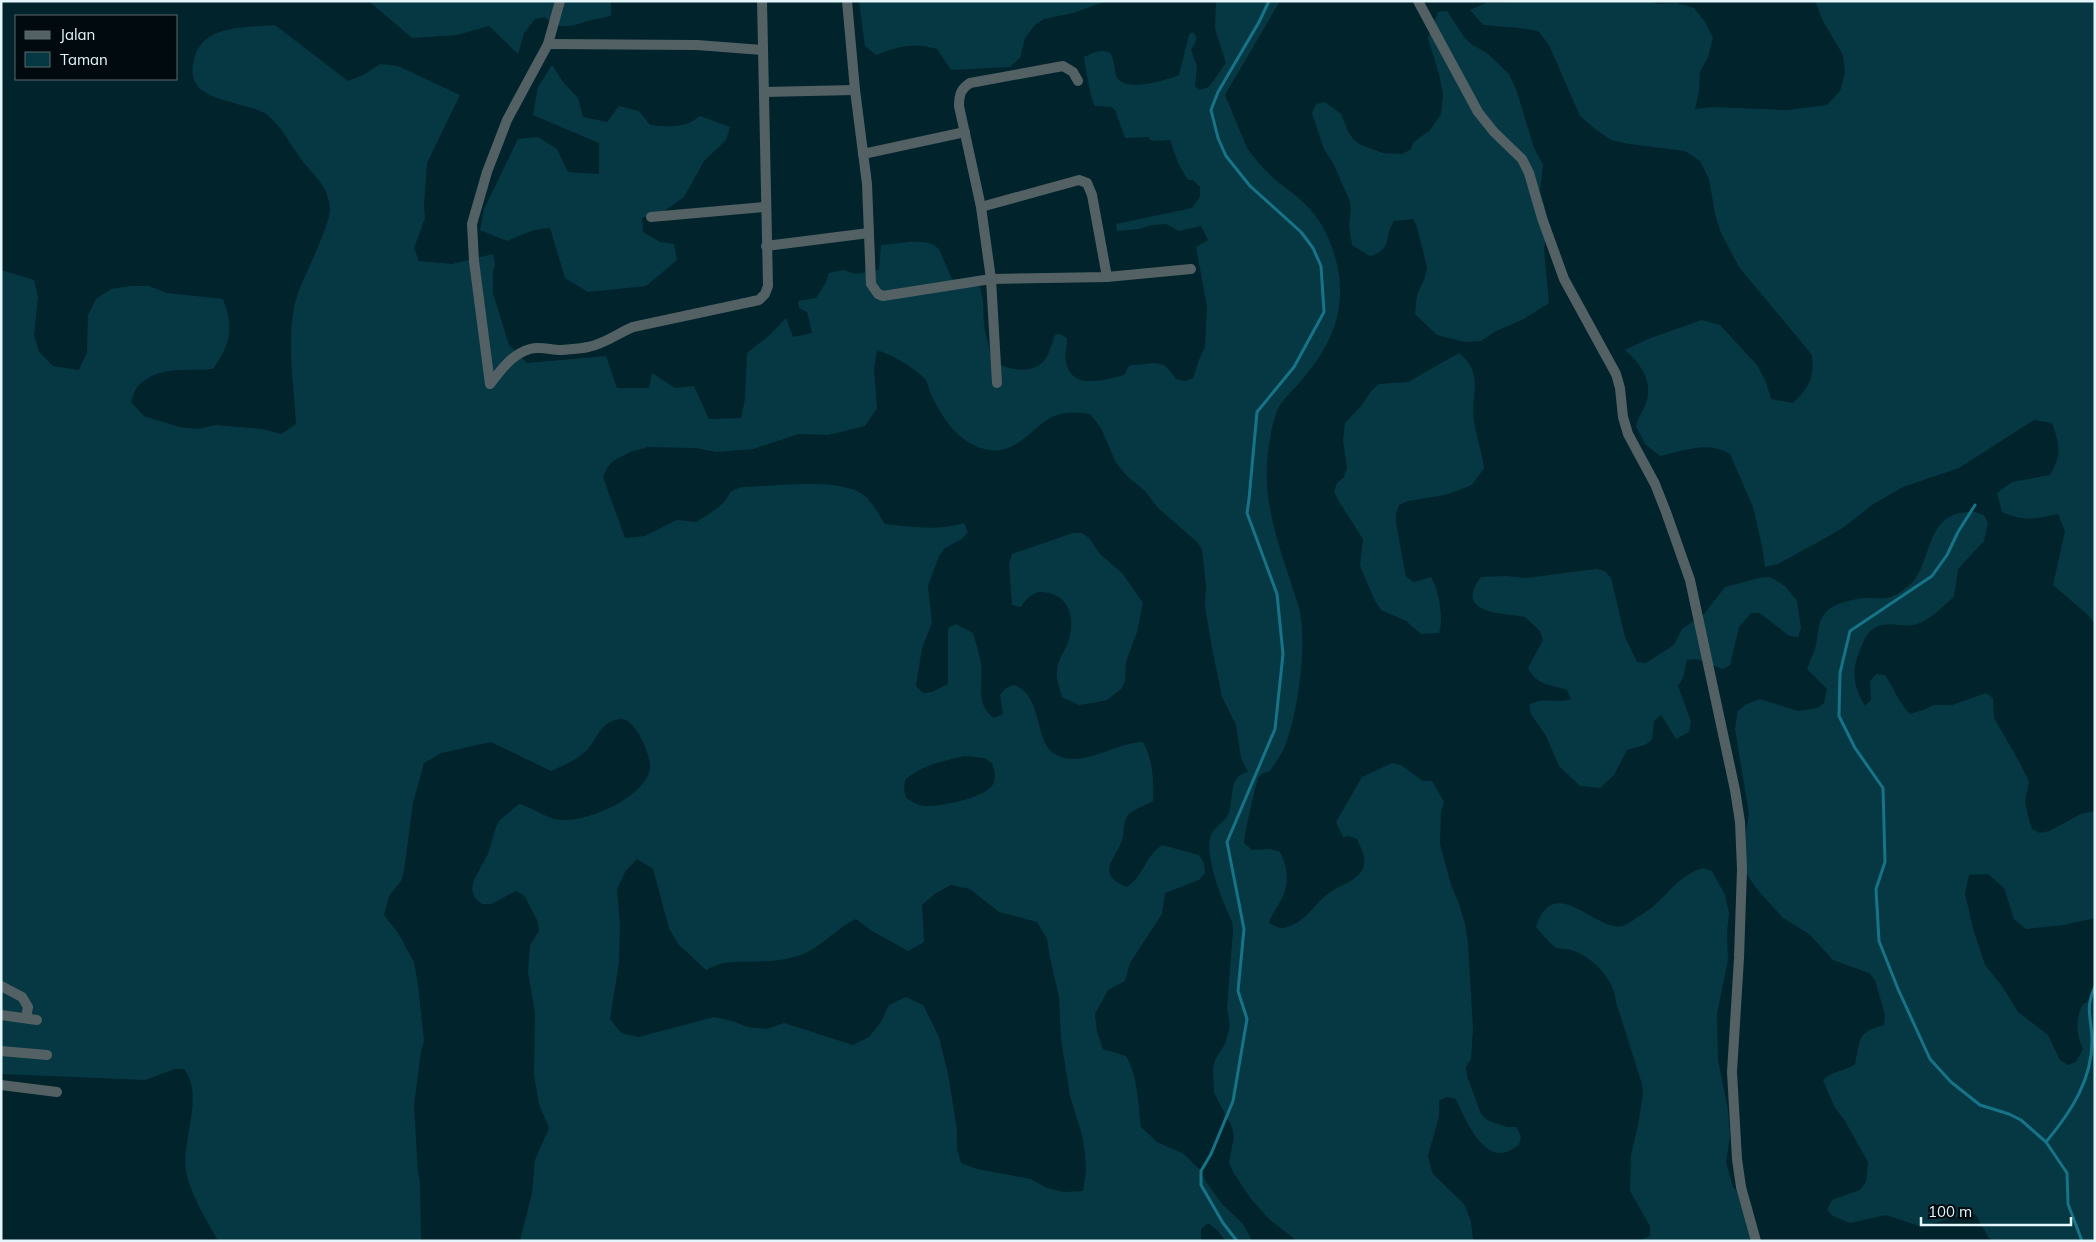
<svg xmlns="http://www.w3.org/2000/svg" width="2096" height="1242" viewBox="0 0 2096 1242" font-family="Mulish,sans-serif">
	<rect width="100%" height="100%" fill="#01232b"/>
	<g fill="#063844" fill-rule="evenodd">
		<path d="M372,1H611V15C604,19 599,18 591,20C576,25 558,32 545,17L535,19L524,33L518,54L489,26L457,35L412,38L371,3Z"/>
		<path d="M859,1H1107L1073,13L1044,19L1036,24L1025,38L1020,58L1010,67L951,70L937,49C913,42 900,46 876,55L865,46Z"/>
		<path d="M1216,1H1280L1225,95L1247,148C1254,158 1263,168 1272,177C1282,186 1294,193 1304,203C1323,221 1333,244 1338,269C1346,314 1330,346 1302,380C1294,389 1283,399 1278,409C1272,422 1270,439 1268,453C1261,508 1284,557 1299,608C1308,643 1298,712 1285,746C1282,754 1275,763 1270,771C1265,773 1262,773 1259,777C1256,781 1244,836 1244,843L1252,850L1271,849L1280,852C1287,865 1290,884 1282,898C1278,907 1272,913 1269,923C1275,926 1280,930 1287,927C1306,922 1314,904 1329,893C1340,885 1361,880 1364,865C1366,856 1360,847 1357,839L1349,836L1343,837L1336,822L1362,777L1392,763L1401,765L1423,781H1432L1444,802L1441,812L1440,844L1451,885L1459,904L1465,924L1468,943L1473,1030L1471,1059L1466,1067L1467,1076L1481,1114L1487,1120L1507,1127H1516L1521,1136L1519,1145C1514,1148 1507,1153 1501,1153C1479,1154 1464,1116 1456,1099L1447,1097L1439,1101V1117L1428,1155L1430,1165L1433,1174L1464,1204L1471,1221L1473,1241H1297L1270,1220L1251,1199L1233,1172L1229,1163L1234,1136L1232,1127L1214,1093L1213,1069L1215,1060L1225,1044L1230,1026L1227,1008L1233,930L1232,921C1223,903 1202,852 1212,833C1218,824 1228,820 1230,809C1233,795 1230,775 1248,772L1241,758L1236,725L1222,697L1212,648L1205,606L1206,585L1202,549L1196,541L1158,508L1145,491L1128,477L1116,463L1101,428L1090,414C1078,412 1064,411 1052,417C1032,427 1016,455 989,450C960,445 943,420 931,394C929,390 928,384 926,380C924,377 920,375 917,372C905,362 893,356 877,350L874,369L877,408L865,426L828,435L799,434L753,449L716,452L696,448L648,447L630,452L613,461L607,468L603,477L625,538L645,536L677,520L696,522C704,517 715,511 722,504C732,494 726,491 743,487C773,487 841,476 865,496C873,503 879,515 885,524C911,527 938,531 964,523L968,532L962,539L945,548L939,556L928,586L932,623L922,648L916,686L923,693L932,692L948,684V628L956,624L973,633C976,643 979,653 981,663C984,684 974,703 994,718L1003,714L1000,695L1006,688L1014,685C1043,696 1034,739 1053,753C1080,771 1115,742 1143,742C1153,760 1154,781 1153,801C1146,806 1135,808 1129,814C1122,820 1125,832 1122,840C1116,859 1094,874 1127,887C1144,876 1145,856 1162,845L1199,855L1204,863L1205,873L1199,880L1165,893L1162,914L1130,963L1125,981L1108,990L1095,1014L1097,1032L1103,1049L1126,1056C1138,1077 1138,1103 1141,1127L1157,1142L1184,1154L1201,1171L1204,1179L1222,1204L1243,1224L1252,1241H1226L1217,1230L1208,1223L1201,1229V1241H520L532,1193L535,1160L549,1128L539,1104L534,1075L535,1013L528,972L530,945L539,931L538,922L524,895L516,891L491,904H482L475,898L472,889L474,880L488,854L496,827L500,820L519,804C531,807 542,815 554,819C581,826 644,799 650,769C652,757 635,716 619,719C599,723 598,738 587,750C577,760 563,766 551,771L491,742L441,753L424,763L413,803L404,871L401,881L389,896L384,915L398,933L414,962L418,984L424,1041L421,1051L414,1106L418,1172L420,1181L421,1241H218C206,1219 191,1196 186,1171C181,1140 205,1095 184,1069H175L145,1080L1,1074V270L34,280L38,297L34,335L39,352L53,366L79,370L87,352L88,315L96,299L111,289L131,286H149L167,293L223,299C234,328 231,343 213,369C189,371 159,366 140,384C135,388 133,397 131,402L144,416L179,427L198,429L216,425L263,429L281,434L296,424C294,383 285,336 297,296C304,275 331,225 330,207C329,201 327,193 324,188C318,177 308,169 301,159C290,144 281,125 266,114C250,104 207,101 197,85C191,76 192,68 194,59C203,24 246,28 275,25L348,81L365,74L380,64L398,66L460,95L427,163L424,205L425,218L414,248L419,261L452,264L493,254L495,264L493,272V293L509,345L527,363L606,356L617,388H649L652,373L675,388L694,386L709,419L741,418L745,399L747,353L771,334L786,318L793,337L812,333L807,312L799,308L798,301L816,298L826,282L829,273L843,270L856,274L879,270L881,245C897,244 926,236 939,249L952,279L980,287L983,301L984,326L992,360C1005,369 1030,376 1044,361C1049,355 1052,343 1055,335L1059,334L1067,338C1068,346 1064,354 1066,362C1072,391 1104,380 1124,375L1129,366C1134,364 1140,365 1145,364C1164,362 1165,364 1176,379L1185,381L1193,378L1199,360L1205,347L1207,307L1196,247L1208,240L1201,226L1179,231L1166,224L1152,225L1139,229L1117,231L1116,224L1192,208L1200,197V187L1193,180H1188L1178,163L1170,140L1152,141L1148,137L1125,138L1115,110L1111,107L1095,106C1091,101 1085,65 1084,57C1092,53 1101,48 1110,53C1116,61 1113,72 1118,79C1130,92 1166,80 1179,75L1189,35L1192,32C1201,39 1194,43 1191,50L1197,66L1195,86L1199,90L1209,87L1226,63L1215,29ZM965,756L984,758L992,763C994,768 996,776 994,782C989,798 939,807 924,806C917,805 912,802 906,798L904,790L905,780C919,766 946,760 965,756ZM637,859L653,869L669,928L678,944L706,970C712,967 718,964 724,963C748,960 770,964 794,957C819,951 833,930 856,919L872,931L908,951L924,942L922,905L936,893L951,885L970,889L999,912L1037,922L1047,939L1050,958L1059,997L1061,1039L1070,1096L1082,1135L1085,1153L1086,1171L1083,1191L1064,1192L1047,1188L1031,1179L977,1169L961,1163L957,1149V1130L948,1074L939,1037L923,1005L906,997L889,1005L881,1022L869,1037L853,1045L784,1023L767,1029L748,1027L732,1021L714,1017L639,1037L621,1033L610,1019L619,962L620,926L617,889L625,872Z"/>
		<path d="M1560,1H1650L1658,4L1676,3L1694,8L1705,22L1713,38L1708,57L1700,72L1699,91L1695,109L1712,107L1787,110L1827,105L1840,91L1845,73L1843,55L1823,21L1815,1H2095V624L2089,616L2053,585L2065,531L2058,514C2033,519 2026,522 2002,512L1997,493L2012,482L2050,475C2062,454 2060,446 2052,423L2034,420L1959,468L1903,487L1872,505L1844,527L1829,536L1778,564L1765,567L1762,546L1753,507L1730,454C1708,440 1683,451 1660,456L1645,444L1636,426C1638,419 1640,415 1644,408C1655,386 1643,365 1625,350L1648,339L1702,320L1720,325L1757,365L1766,382L1771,399L1793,403C1810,386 1814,379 1812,355L1739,267L1721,233L1715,214L1709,179L1700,161L1685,151L1629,144L1611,140L1595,129L1580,116L1549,45L1538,31L1520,28L1483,25L1470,10L1486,3Z"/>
		<path d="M1447,11L1464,37L1471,44L1487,53L1509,74L1517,92L1534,148L1543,165L1540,191L1548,219L1544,250L1549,303L1524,319L1496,331L1481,341L1465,342L1437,335L1415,314L1417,295L1425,277L1427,267L1417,227L1413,219L1394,221C1383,237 1394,249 1370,256L1352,245L1349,225L1351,208L1349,199L1333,163L1324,149L1312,113L1316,104L1325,102L1341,114L1348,131L1353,139L1361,145L1383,153L1402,154L1410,150L1414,142L1430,130L1441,114L1443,94L1439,74L1428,38L1438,12Z"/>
		<path d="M552,65L563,82L578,98L583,117L607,122L619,106L639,111L650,125C670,127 684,129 700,116L730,127L726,140L704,161L684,197L664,211L642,218L643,232L660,242L674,244L677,260L646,286L588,292L565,278L550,228L534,230L507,241L480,230L484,209L518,139L538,137L557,149L568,172L599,174V143L533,115L538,87Z"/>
		<path d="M1459,353C1485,374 1470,394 1474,422C1477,438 1482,453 1484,468L1472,485L1445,495L1408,501L1399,505L1396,514V523L1406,577L1414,582L1431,577C1439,590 1444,619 1439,633L1421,634L1406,621L1381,610L1375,601L1360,566L1363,539L1338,500L1334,491L1337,483L1344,477L1347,468L1343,441L1345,423L1361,406L1372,390L1379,384L1408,382Z"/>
		<path d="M1975,512L1984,515L1988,523L1984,541L1958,569L1954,597C1944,605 1932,618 1920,623C1905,629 1896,622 1883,625C1871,627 1866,635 1862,645C1851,669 1852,683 1865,706L1871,700L1870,681L1876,674L1885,675C1893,687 1899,703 1910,714L1926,709L1933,705H1952L1986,693L1993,698L1994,718L2020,763L2029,782L2025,801L2029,820L2032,829L2040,833L2049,831L2081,814L2095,811V918L2064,925L2026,929L2014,919L2004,888L1988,874L1969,875L1965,894L1974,932L1985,965L2002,986L2018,1012L2048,1035L2060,1060L2068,1065L2076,1062L2083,1049C2076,1034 2075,1019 2083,1004L2088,1002L2090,994L2095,995V1241H1996L1989,1238L1975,1214H1966L1922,1227L1886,1215L1850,1223L1833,1216L1827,1210L1832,1200L1860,1190L1866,1182L1868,1162L1845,1121L1834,1106L1823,1080C1833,1070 1844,1072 1855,1064C1861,1038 1856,1033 1884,1025L1885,1015L1875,980L1869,973L1833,960L1809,934L1783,918L1756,888L1746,873V832L1749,814L1735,729L1738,711L1745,705L1760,699L1798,711L1817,708L1824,703L1827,689L1807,669C1810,661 1814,653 1816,645C1818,634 1818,620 1826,612C1834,603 1857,598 1868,598C1875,598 1881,599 1887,598C1895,596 1901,592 1907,587C1931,570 1924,524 1956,514C1962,512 1969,512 1975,512Z"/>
		<path d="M1073,533H1082L1089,538L1100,554L1122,573L1143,603L1137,632L1126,662L1125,681L1121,689L1107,700L1098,702L1079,705L1062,697C1060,689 1056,679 1057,671C1057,661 1063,654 1067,645C1076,622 1072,594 1042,592C1032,592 1026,599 1021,607L1012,605L1009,564L1012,554Z"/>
		<path d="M1596,569L1605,571L1611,578L1625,637L1637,662L1646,663L1674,645L1682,629L1704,614L1725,587L1759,578L1769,577L1777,581L1785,586L1797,601L1801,628L1798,637L1789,636L1760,613H1751L1739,627L1730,665L1723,669L1696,659L1687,660L1683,678L1678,686L1691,722L1689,732L1676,739L1661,715L1654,721L1652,740L1645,745L1627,750L1614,775L1600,788L1580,786L1559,766L1546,736L1531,714L1529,705C1543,696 1556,704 1571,699L1567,690C1551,685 1536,685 1528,668L1543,640L1540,631L1525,617C1502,613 1453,614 1481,577L1506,576L1526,578Z"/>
		<path d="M1703,868L1712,871L1725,895L1729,913L1727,933L1728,960L1717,1014L1718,1060L1728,1110L1730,1137L1726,1162L1733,1187L1752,1206L1754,1231L1749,1241H1639L1650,1236V1226L1630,1191L1631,1155L1638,1125L1643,1094L1642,1084L1616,1002C1615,981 1594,958 1574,951C1568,948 1560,950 1555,947C1548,942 1542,933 1536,927C1554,871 1595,932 1623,926C1627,925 1632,921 1636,918C1646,912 1655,906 1663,897C1676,884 1684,874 1703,868Z"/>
	</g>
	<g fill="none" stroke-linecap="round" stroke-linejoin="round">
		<g stroke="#177388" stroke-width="3">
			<path d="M1975,505L1958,532L1947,555L1932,576L1850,631L1840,673L1839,716L1855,748L1883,788L1885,862L1876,889L1879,941L1898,989L1930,1059L1951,1082L1980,1105L2009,1114L2021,1120L2046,1142L2067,1173L2068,1204L2082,1241"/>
			<path d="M2046,1142C2071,1112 2093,1079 2092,1038C2091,1015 2085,1009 2095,986"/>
			<path d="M1237,1241L1223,1223L1201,1185V1171L1211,1154L1233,1101L1247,1019L1238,991L1244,929L1227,842L1275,729L1283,654L1277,594L1247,513L1249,499L1257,412L1294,367L1324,312L1321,266L1313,248L1301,232L1250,186L1226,156L1218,138L1211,110L1218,92L1259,22L1269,1"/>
		</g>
		<g stroke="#536165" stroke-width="10">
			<path d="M847,1L855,90L867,184L871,284L878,294L883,296L991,279L1107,277L1191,269"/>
			<path d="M1418,1L1478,112L1494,132L1522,159L1529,173L1542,218L1564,279L1616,374L1620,388L1623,417L1628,434L1655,484L1666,512L1690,580L1735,790L1740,822L1742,869L1739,958L1732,1072L1737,1159L1741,1187L1756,1241"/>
			<path d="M548,44L697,45L762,50"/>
			<path d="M764,92L855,90"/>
			<path d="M863,154L965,132"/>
			<path d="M981,207L1079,180L1087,183L1092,195L1107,277"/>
			<path d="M651,217L765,207"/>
			<path d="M766,246L869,233"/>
			<path d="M997,383L991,279L981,207L959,106C959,94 961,89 970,83L1063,66L1073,72L1078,81"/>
			<path d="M490,384C501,370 512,354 530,349C540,346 551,350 561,350C570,349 579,349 588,347C605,344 618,333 633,327L759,300L765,294L768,286L762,1"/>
			<path d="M490,384L474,261L472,224L487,172L507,120L548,44L560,1"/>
			<path d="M1,986L22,997L28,1007L26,1018"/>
			<path d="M1,1015L37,1020"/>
			<path d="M1,1051L47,1055"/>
			<path d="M1,1085L57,1092"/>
		</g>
	</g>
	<rect width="2096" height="1242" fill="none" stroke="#e4f6fb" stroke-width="5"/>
	<rect x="15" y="15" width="162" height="65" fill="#010a0e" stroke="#5c686d"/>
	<rect x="25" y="31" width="25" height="8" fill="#536165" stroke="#5c686d"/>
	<text x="60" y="40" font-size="15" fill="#e4f6fb">Jalan</text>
	<rect x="25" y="52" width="25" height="15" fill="#063844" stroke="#5c686d"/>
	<text x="60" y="65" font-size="15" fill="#e4f6fb">Taman</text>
	<path d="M1921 1217v8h150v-8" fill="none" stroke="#e4f6fb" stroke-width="2.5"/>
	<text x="1928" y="1217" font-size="15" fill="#e4f6fb" stroke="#010a0e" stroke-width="4" paint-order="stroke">100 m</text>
</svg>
